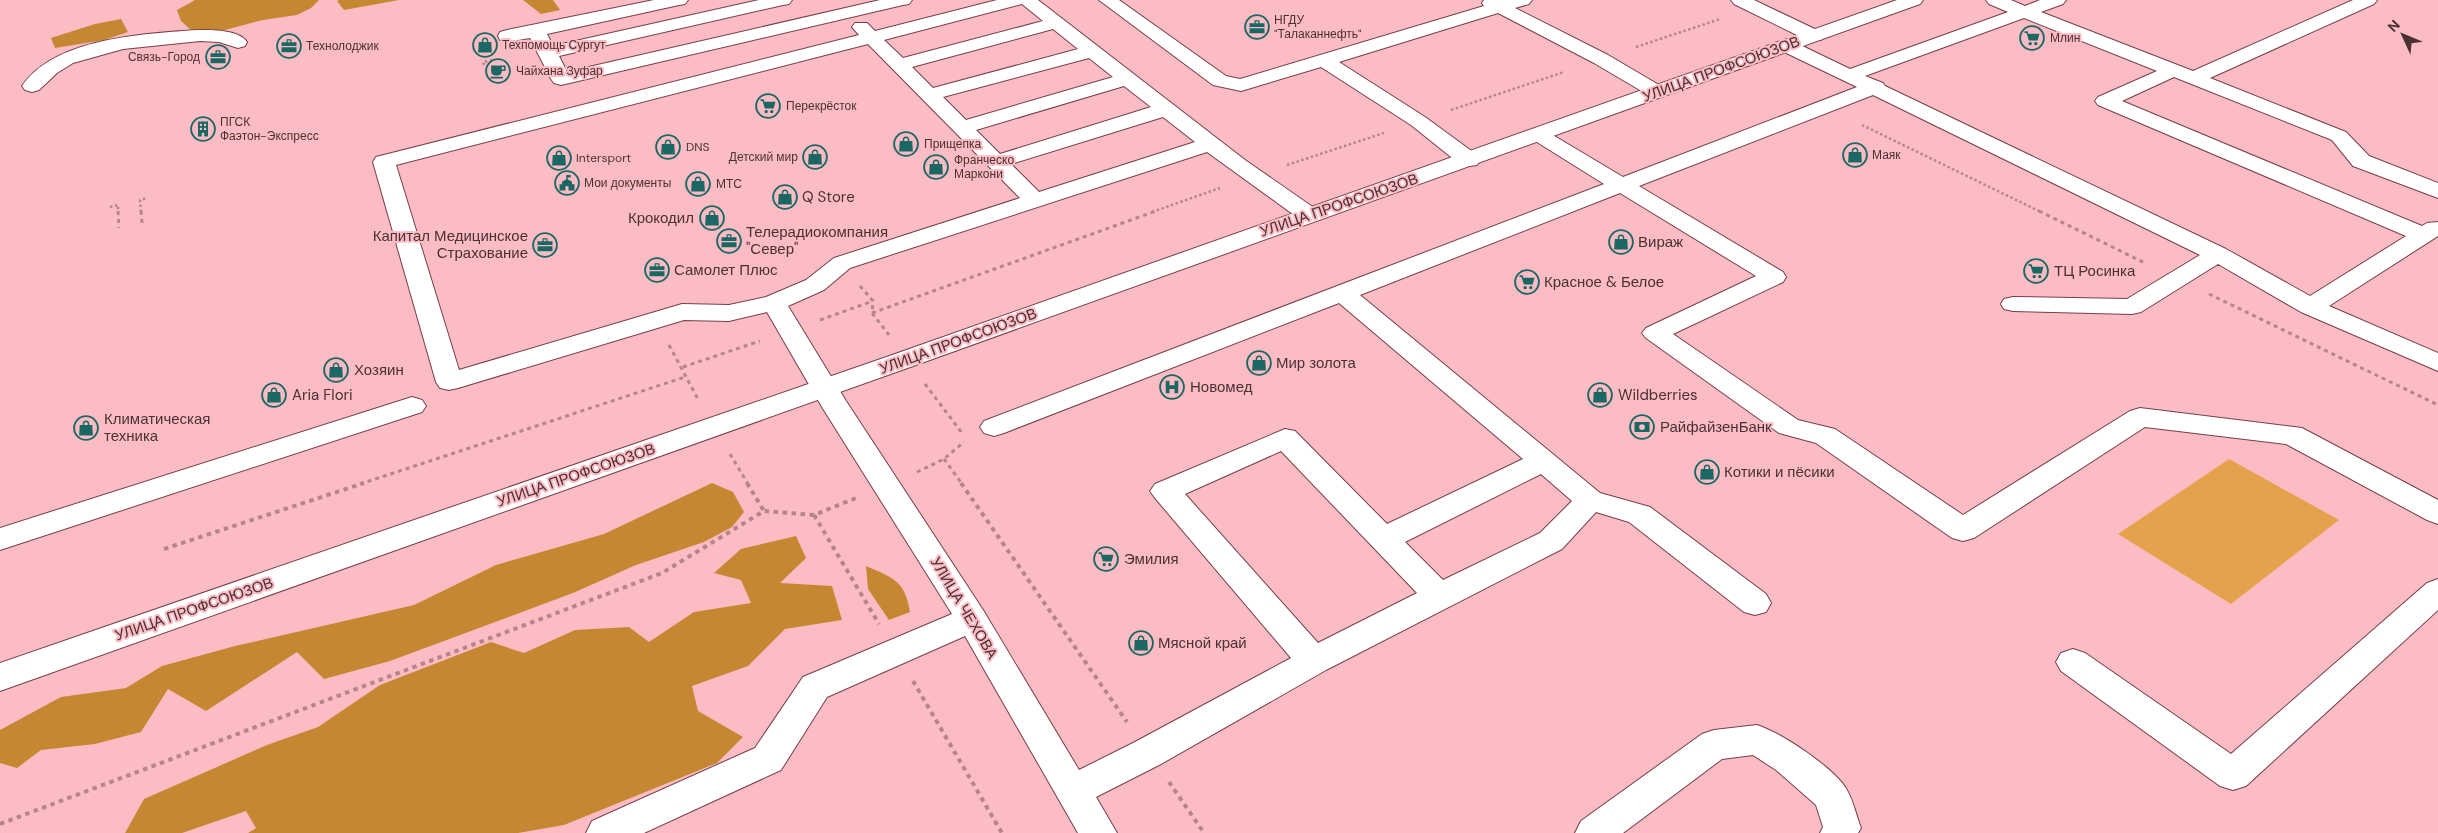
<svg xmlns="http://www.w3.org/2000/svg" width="2438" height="833" viewBox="0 0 2438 833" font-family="'DM Sans',sans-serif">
	<rect width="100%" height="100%" fill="#fcbcc4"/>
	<path fill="#e5a24c" d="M2229,459L2339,520L2231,604L2118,534Z"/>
	<g fill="#c68732">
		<path d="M195,0H319L311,8L297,15L263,20L221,31L194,33L181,21L177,10Z"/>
		<path d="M339,0H399L344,10L337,1Z"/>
		<path d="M523,0H553L560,10L541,14Z"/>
		<path d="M121,19L128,32L104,40L55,48L51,38L95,24Z"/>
		<path d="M712,483L733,492L744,512L732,527L704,542L636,565L573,593L390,661L324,679L297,652L206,711L168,689L141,732L95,744L41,750L17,768L0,763V730L61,697L126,688L162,666L235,646L414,605L496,565L604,534Z"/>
		<path d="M796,536L806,558L780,583L832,586L842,620L785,629L748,666L692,686L698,711L743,737L717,763L564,825L518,833H248L256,828L246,811L182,833H125L144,799L267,745L318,727L380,685L491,642L524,653L575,630L629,627L649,642L694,612L751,603L741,580L714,573L741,549Z"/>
		<path d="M866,566C894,578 905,581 910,612L889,620L868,589Z"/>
	</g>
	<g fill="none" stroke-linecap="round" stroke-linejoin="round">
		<g stroke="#753f48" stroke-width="2">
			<g id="minor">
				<path d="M654,0H688L685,4L679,5L547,34L553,46L759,0H792L789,4L783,5L559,56L567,72L880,0H912L909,4L903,5L561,85L554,83L551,79L530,38L507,42L500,40L498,36L500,32L507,30Z"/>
				<path d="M997,0H1038L1245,160L1317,210L1320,215L1317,220L1309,222L1301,220L1207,152L850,268L824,290L788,306L846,401L983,610L1079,770L1135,742L1291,658L1155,498L1150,491L1155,484L1285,429L1295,431L1387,524L1523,459L1339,303L1004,433L994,436L984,433L980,427L984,421L1604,184L1532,139L1529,135L1532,131L1539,129L1546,131L1623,177L1857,87L1780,50L1778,46L1780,42H1794L1850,69L2008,12L1989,4L1986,0H2011L2025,6L2040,0H2066L2063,4L2041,12L2193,71L2353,0H2377L2374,4L2210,78L2346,132L2369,156L2438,183V198L2353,166L2332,140L2174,77L2122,101L2422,226L2427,223L2438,222V236L2329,306L2438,353V371L2301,312L2218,264L2141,312L2132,314L2013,311L2004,309L2001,304L2004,299L2013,297L2127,299L2200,255L1873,95L1639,186L1783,272L1786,277L1783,282L1673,334L1798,420L1835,429L1963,515L2130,411L2140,408L2302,428L2438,500V524L2427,520L2286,444L2145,427L1974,538L1963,541L1952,538L1816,443L1779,433L1646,338L1642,333L1646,328L1756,276L1620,193L1360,295L1600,493L1650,507L1766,594L1771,603L1766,612L1755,615L1744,612L1629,522L1596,512L1562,549L1326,670L1161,764L1096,797L1117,833H1078L965,636L827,697L781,770L644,833H586L592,821L755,748L803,677L952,614L822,407L767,312L729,321L684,320L458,388L449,390L440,388L436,382L373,162L376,157L859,35L852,27L855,23H867L875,31ZM1022,4L1043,21L903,58L884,40ZM2024,18L2157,71L2098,97L2095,101L2098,105L2406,236L2310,296L2226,249L1885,86L1883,83L1865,76ZM1053,29L1078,49L933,88L912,67ZM868,44L1020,198L834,258L806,280L766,297L729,305L682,304L459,370L396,165ZM1089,58L1113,77L966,120L943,97ZM1124,86L1151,107L1000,154L976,130ZM1163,117L1195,142L1039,192L1011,164ZM1281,451L1417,593L1318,643L1185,494ZM1541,474L1572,501L1540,533L1443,580L1405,542Z"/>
				<path d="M1099,0H1119L1226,76L1240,79L1484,6L1482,3L1484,0H1532L1529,4L1515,8L1608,55L1664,88L1667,92L1664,96L1657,98L1650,96L1594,63L1498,13L1339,62L1425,117L1477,155L1480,160L1477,165L1469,166L1461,165L1411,125L1321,67L1241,91L1213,85Z"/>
				<path d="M1731,0H1754L1821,32L1823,36L1821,40H1807L1734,4Z"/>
				<path d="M182,31C198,30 237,27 247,42L245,46L238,48L219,42L200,41L123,49L73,63L57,73L39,90L32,92L25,90L22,86C53,41 131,35 182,31Z"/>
				<path d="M412,397L422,400L426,406L422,412L0,550V528Z"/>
				<path d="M2438,579V610L2246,786L2233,790L2220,786L2061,671L2056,662L2061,653L2073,649L2085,653L2231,754L2427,583Z"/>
				<path d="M1757,725C1783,734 1826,763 1843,784C1852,795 1856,815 1861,828L1858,833H1820L1823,827L1816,805L1776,770L1753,755L1722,759L1623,833H1575L1581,821L1702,734L1714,730Z"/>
			</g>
		</g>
		<g stroke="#753f48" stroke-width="2">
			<path id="major" d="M1897,0H1923L1920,4L916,365L0,691V663L898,353Z"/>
		</g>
		<g stroke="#b6858b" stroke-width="2.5" stroke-dasharray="2.5 2.5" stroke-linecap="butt">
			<path d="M1636,47L1720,19"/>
			<path d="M484,65L483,62L494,60"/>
			<path d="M1451,110L1564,72"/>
			<path d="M1862,125L2041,212"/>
			<path d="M1287,165L1384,133"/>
			<path d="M110,207L118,205V212"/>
			<path d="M141,212L140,200L147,198"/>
			<path d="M1152,212L1220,188"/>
		</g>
		<g stroke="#b6858b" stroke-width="3" stroke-dasharray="4 4" stroke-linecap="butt">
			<path d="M118,211L119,228"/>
			<path d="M141,211L142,223"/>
			<path d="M2039,211L2145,263"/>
			<path d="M860,286L873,301L872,313L889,335"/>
			<path d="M2209,294L2438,405"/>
			<path d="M872,313L1156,211"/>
			<path d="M820,320L873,301"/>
			<path d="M669,345L699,401"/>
			<path d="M683,367L760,341"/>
			<path d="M925,384L962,433"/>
			<path d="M730,454L748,484"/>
			<path d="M944,459L962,484"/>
			<path d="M917,472L944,459L964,442"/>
			<path d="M360,484L685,377"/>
		</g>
		<g stroke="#b6858b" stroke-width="4" stroke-dasharray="4.5 4.5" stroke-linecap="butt">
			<path d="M747,483L764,511"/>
			<path d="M961,483L1127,722"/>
			<path d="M814,515L879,624"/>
			<path d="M164,549L364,483"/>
			<path d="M913,681L1002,833"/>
			<path d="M1169,782L1204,833"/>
			<path d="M0,824L662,573L764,511L814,515L856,498"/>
		</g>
		<use href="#minor" fill="#fff" fill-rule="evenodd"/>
		<use href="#major" fill="#fff" fill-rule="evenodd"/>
	</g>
	<defs>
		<g id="office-ring" transform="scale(1.25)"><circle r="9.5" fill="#fcbcc4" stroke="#1a6764" stroke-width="1.5"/><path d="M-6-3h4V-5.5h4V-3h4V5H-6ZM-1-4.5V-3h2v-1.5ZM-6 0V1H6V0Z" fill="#1a6764"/></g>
		<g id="supermarket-ring" transform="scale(1.25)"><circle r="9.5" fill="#fcbcc4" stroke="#1a6764" stroke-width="1.5"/><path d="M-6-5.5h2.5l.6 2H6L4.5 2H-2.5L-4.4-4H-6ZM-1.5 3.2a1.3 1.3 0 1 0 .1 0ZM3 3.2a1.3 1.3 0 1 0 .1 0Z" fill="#1a6764"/></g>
		<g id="shop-ring" transform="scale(1.25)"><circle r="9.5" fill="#fcbcc4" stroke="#1a6764" stroke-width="1.5"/><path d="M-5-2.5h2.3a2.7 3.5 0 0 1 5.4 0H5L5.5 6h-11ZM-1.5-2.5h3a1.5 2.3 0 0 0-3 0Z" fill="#1a6764"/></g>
		<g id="cafe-ring" transform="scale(1.25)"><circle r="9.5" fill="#fcbcc4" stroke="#1a6764" stroke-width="1.5"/><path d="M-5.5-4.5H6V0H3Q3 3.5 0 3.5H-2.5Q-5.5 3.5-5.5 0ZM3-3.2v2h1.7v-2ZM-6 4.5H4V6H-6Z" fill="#1a6764"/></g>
		<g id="building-ring" transform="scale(1.25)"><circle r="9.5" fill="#fcbcc4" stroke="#1a6764" stroke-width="1.5"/><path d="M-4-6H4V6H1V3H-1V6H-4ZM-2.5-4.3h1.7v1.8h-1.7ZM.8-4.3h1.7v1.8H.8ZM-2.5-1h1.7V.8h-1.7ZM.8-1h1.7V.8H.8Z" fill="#1a6764"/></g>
		<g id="civic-ring" transform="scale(1.25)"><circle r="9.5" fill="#fcbcc4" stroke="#1a6764" stroke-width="1.5"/><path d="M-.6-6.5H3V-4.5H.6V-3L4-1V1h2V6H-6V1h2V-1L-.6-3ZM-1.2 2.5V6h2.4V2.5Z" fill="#1a6764"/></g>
		<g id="hospital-ring" transform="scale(1.25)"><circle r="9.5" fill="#fcbcc4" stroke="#1a6764" stroke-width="1.5"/><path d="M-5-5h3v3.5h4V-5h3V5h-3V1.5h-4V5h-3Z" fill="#1a6764"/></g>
		<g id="bank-ring" transform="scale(1.25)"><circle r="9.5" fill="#fcbcc4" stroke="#1a6764" stroke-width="1.5"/><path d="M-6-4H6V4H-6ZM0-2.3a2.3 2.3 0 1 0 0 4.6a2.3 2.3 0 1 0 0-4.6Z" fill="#1a6764"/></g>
	</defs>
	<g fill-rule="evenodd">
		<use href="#office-ring" x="1257" y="27"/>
		<use href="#supermarket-ring" x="2032" y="38"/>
		<use href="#shop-ring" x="485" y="45"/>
		<use href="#office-ring" x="289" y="46"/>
		<use href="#office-ring" x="218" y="57"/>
		<use href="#cafe-ring" x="498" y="71"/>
		<use href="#supermarket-ring" x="768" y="106"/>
		<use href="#building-ring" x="203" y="129"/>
		<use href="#shop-ring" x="906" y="144"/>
		<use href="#shop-ring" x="668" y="147"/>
		<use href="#shop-ring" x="1855" y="155"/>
		<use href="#shop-ring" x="815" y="157"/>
		<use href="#shop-ring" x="559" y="158"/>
		<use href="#shop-ring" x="936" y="167"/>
		<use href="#civic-ring" x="567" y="183"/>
		<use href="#shop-ring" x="698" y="184"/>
		<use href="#shop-ring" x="785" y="197"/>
		<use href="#shop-ring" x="712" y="218"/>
		<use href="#office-ring" x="729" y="241"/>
		<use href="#shop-ring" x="1621" y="242"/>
		<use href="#office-ring" x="545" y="245"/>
		<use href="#office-ring" x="657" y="270"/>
		<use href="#supermarket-ring" x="2036" y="271"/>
		<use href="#supermarket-ring" x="1527" y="282"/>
		<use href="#shop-ring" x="1259" y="363"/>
		<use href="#shop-ring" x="336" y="370"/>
		<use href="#hospital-ring" x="1172" y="387"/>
		<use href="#shop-ring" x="274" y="395"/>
		<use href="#shop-ring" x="1600" y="395"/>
		<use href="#bank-ring" x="1642" y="427"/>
		<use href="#shop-ring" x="86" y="428"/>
		<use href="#shop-ring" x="1707" y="472"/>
		<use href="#supermarket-ring" x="1106" y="559"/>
		<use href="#shop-ring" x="1141" y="643"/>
	</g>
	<g text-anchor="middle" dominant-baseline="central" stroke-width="4" stroke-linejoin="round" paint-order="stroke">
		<g font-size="12" fill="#4a3134" stroke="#fcbcc4" text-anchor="start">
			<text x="1274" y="20">НГДУ<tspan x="1274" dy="14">"Талаканнефть"</tspan></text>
			<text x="2050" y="38">Млин</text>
			<text x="502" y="45">Техпомощь Сургут</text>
			<text x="306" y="46">Технолоджик</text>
			<text x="200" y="57" text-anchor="end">Связь-Город</text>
			<text x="516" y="71">Чайхана Зуфар</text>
			<text x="786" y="106">Перекрёсток</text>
			<text x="220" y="122">ПГСК<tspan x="220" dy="14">Фаэтон-Экспресс</tspan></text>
			<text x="924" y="144">Прищепка</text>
			<text x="686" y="147">DNS</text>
			<text x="1872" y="155">Маяк</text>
			<text x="798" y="157" text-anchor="end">Детский мир</text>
			<text x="576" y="158">Intersport</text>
			<text x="954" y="160">Франческо<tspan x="954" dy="14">Маркони</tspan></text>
			<text x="584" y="183">Мои документы</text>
			<text x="716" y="184">МТС</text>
		</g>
		<g font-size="15" fill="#4a3134" stroke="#fcbcc4">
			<text transform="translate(1721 69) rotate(-20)">УЛИЦА ПРОФСОЮЗОВ</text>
			<text transform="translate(1339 205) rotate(-19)">УЛИЦА ПРОФСОЮЗОВ</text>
			<text transform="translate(958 341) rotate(-20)">УЛИЦА ПРОФСОЮЗОВ</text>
			<text transform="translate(576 475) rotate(-19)">УЛИЦА ПРОФСОЮЗОВ</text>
			<text transform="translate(964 608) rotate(59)">УЛИЦА ЧЕХОВА</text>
			<text transform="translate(194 609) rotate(-19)">УЛИЦА ПРОФСОЮЗОВ</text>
		</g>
		<g font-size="15" fill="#4a3134" stroke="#fcbcc4" text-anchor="start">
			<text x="802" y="197">Q Store</text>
			<text x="694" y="218" text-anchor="end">Крокодил</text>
			<text x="746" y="232">Телерадиокомпания<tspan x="746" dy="17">"Север"</tspan></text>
			<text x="528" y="236" text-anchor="end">Капитал Медицинское<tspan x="528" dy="17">Страхование</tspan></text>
			<text x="1638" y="242">Вираж</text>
			<text x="674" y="270">Самолет Плюс</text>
			<text x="2054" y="271">ТЦ Росинка</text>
			<text x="1544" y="282">Красное &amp; Белое</text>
			<text x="1276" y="363">Мир золота</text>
			<text x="354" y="370">Хозяин</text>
			<text x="1190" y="387">Новомед</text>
			<text x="292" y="395">Aria Flori</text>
			<text x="1618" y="395">Wildberries</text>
			<text x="104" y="419">Климатическая<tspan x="104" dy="17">техника</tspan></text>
			<text x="1660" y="427">РайфайзенБанк</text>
			<text x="1724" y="472">Котики и пёсики</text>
			<text x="1124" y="559">Эмилия</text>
			<text x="1158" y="643">Мясной край</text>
		</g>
	</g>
	<g transform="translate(2403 35) rotate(314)" stroke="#fcbcc4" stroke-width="4" paint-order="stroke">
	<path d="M0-4L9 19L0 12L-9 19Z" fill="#4a3134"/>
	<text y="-8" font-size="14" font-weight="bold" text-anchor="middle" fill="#4a3134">N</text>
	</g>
</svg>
